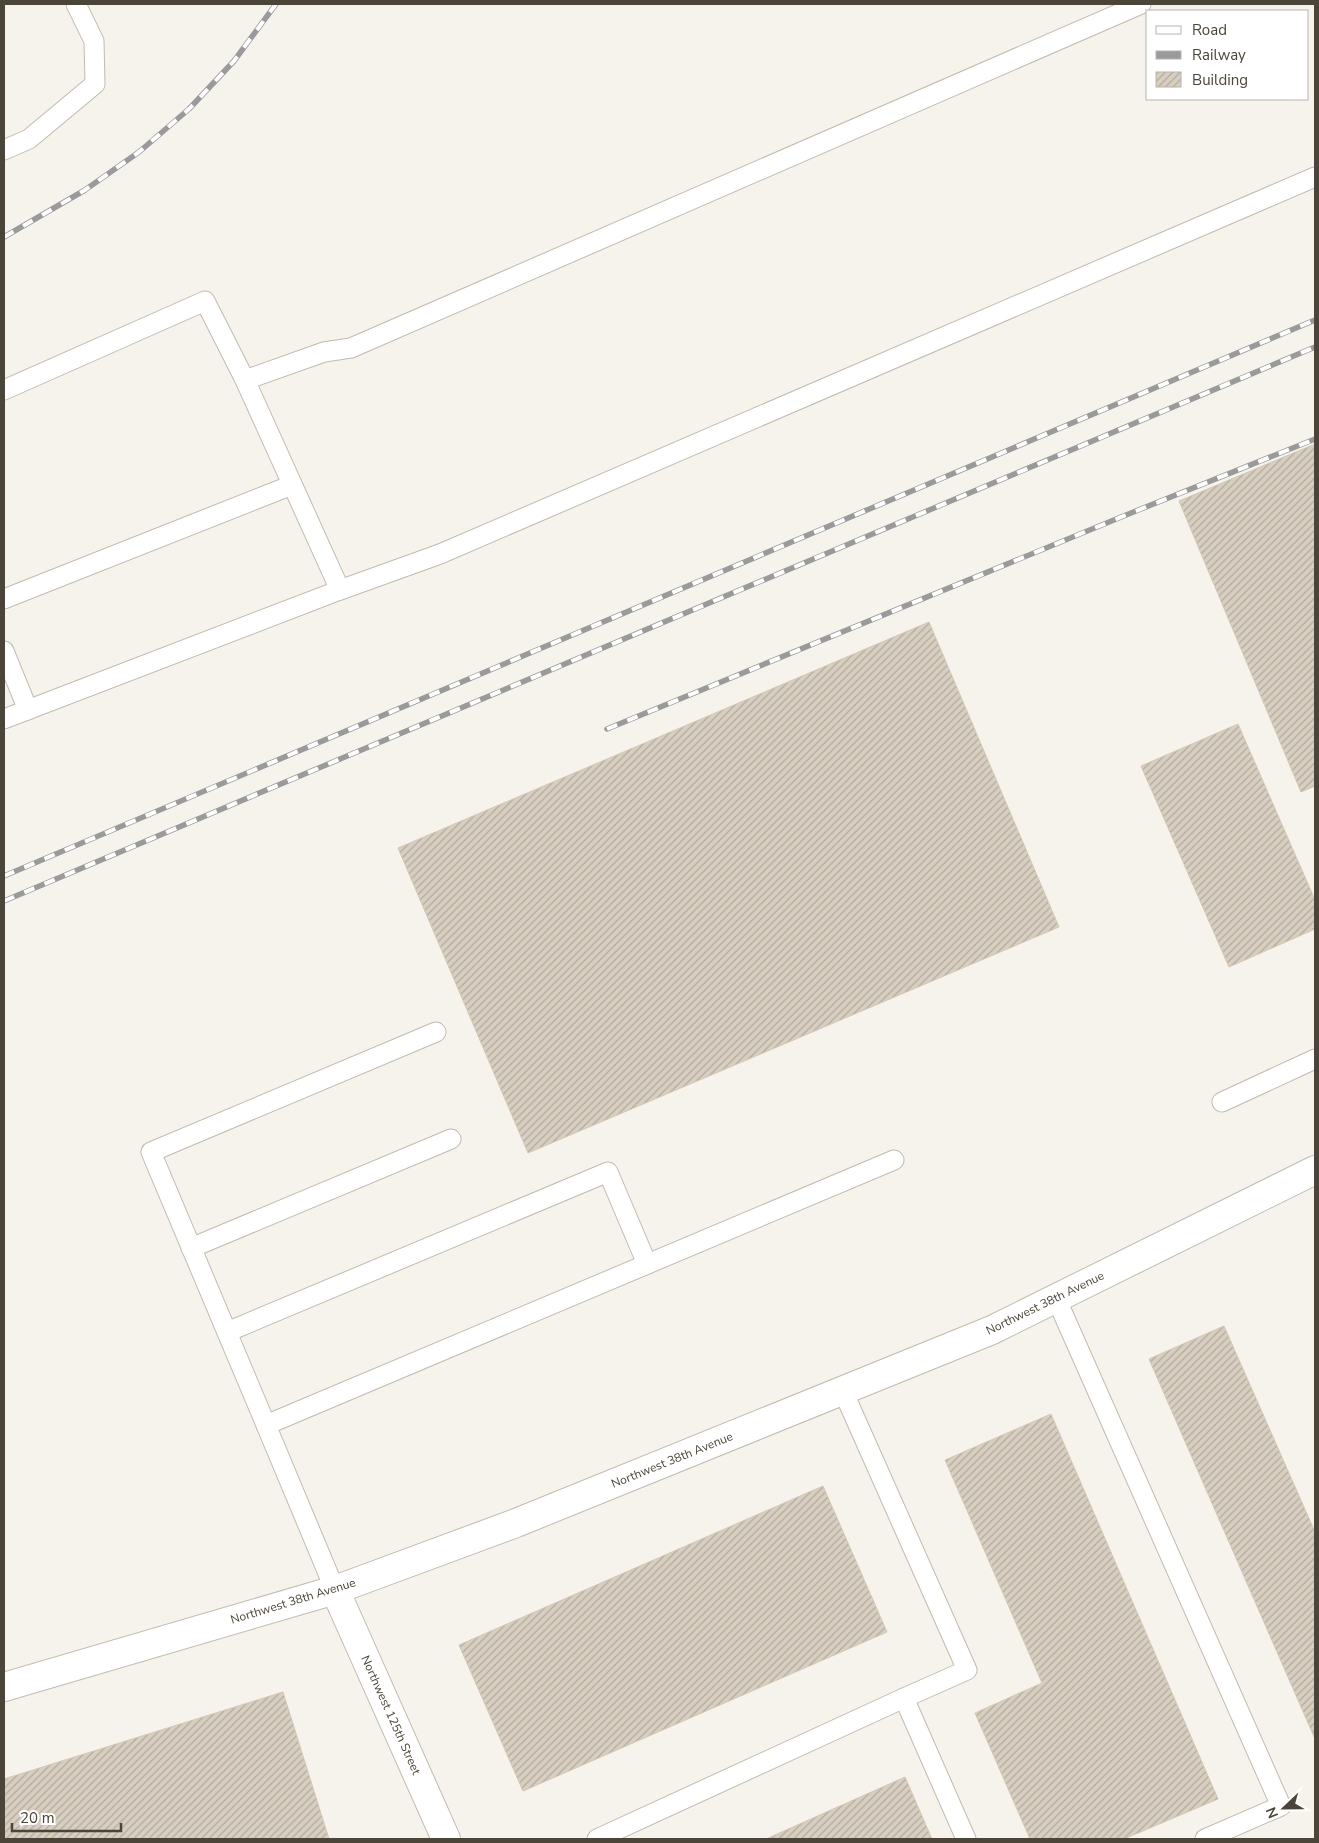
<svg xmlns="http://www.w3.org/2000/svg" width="1319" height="1843" viewBox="0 0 1319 1843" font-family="'Nunito Sans',sans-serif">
	<defs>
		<pattern id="building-hatch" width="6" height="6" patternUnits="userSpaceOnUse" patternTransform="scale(1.25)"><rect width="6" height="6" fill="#d8cfc1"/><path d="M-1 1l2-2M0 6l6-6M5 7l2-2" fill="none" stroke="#b1aa9e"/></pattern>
	</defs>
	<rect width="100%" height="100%" fill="#f6f3ec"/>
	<g fill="url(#building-hatch)" stroke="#d3c7b4">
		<path d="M1315,444V786L1301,792L1179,501Z"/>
		<path d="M929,622L1059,927L528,1153L398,848Z"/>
		<path d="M1238,724L1315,900V929L1229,967L1141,766Z"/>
		<path d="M1224,1326L1315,1532V1739L1149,1359Z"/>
		<path d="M1051,1414L1218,1799L1124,1839H1030L975,1713L1042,1683L945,1460Z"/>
		<path d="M823,1486L887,1632L523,1791L459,1645Z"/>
		<path d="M283,1692L329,1839H4V1779Z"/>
		<path d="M905,1777L932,1839H766Z"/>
	</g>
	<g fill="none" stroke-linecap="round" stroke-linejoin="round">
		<g stroke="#c2bbae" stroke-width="21">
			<g id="service">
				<path d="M4,150L29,139L95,84L94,41L76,4"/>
				<path d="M245,380L324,352L351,348L1141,4"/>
				<path d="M4,390L205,301L245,380L340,590L4,719"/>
				<path d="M340,590L440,554L1315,177"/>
				<path d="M4,599L292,485"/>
				<path d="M4,651L28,710"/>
				<path d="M1222,1102L1315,1059"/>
				<path d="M191,1248L451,1139"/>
				<path d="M1056,1298L1281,1806L1205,1839"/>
				<path d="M227,1332L608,1172L647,1264"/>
				<path d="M843,1391L967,1670L904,1698L966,1839"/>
				<path d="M266,1425L151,1152L436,1032"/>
				<path d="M335,1590L266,1425L894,1160"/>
				<path d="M597,1839L904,1698"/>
			</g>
		</g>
		<g stroke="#c2bbae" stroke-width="30">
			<g id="minor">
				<path d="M335,1590L446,1839"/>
				<path d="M4,1687L335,1590L516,1523L992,1330L1315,1170"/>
			</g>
		</g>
		<use href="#service" stroke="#fff" stroke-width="19"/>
		<use href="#minor" stroke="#fff" stroke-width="28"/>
		<g stroke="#9a9a9a" stroke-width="5.5">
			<g id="rail">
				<path d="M4,237L85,190L139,152L189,109L234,61L276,4"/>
				<path d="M607,729L1126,515L1315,439"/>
				<path d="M4,876L1315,320"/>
				<path d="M4,901L1315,347"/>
			</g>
		</g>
		<use href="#rail" stroke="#fff" stroke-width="4" stroke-dasharray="11" stroke-linecap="butt"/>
	</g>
	<g text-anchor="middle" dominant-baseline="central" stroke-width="4.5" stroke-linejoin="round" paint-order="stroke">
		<g font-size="12" fill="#4b4439" stroke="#fff">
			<text transform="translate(1045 1303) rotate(-26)">Northwest 38th Avenue</text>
			<text transform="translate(672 1460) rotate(-22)">Northwest 38th Avenue</text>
			<text transform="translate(293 1601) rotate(-17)">Northwest 38th Avenue</text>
			<text transform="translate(391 1715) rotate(66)">Northwest 125th Street</text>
		</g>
	</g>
	<rect width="1319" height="1843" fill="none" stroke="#4b4439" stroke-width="10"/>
	<rect x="1146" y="10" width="162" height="90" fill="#ffffff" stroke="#b7b4b0"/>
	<rect x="1156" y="26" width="25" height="8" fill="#ffffff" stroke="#b7b4b0"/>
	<text x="1192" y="35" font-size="15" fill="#4b4439">Road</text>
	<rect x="1156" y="51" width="25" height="8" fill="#9a9a9a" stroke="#b7b4b0"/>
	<text x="1192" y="60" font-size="15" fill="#4b4439">Railway</text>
	<rect x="1156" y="72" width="25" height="15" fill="url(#building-hatch)" stroke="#b7b4b0"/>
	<text x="1192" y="85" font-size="15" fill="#4b4439">Building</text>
	<g transform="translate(1284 1808) rotate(248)" stroke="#ffffff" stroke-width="4" paint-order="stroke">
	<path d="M0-4L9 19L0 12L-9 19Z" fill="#4b4439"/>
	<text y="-8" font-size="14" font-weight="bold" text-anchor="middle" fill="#4b4439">N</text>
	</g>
	<path d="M12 1823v8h109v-8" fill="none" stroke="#4b4439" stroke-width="2.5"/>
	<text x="20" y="1823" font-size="15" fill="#4b4439" stroke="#ffffff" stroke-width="4" paint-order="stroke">20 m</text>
</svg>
